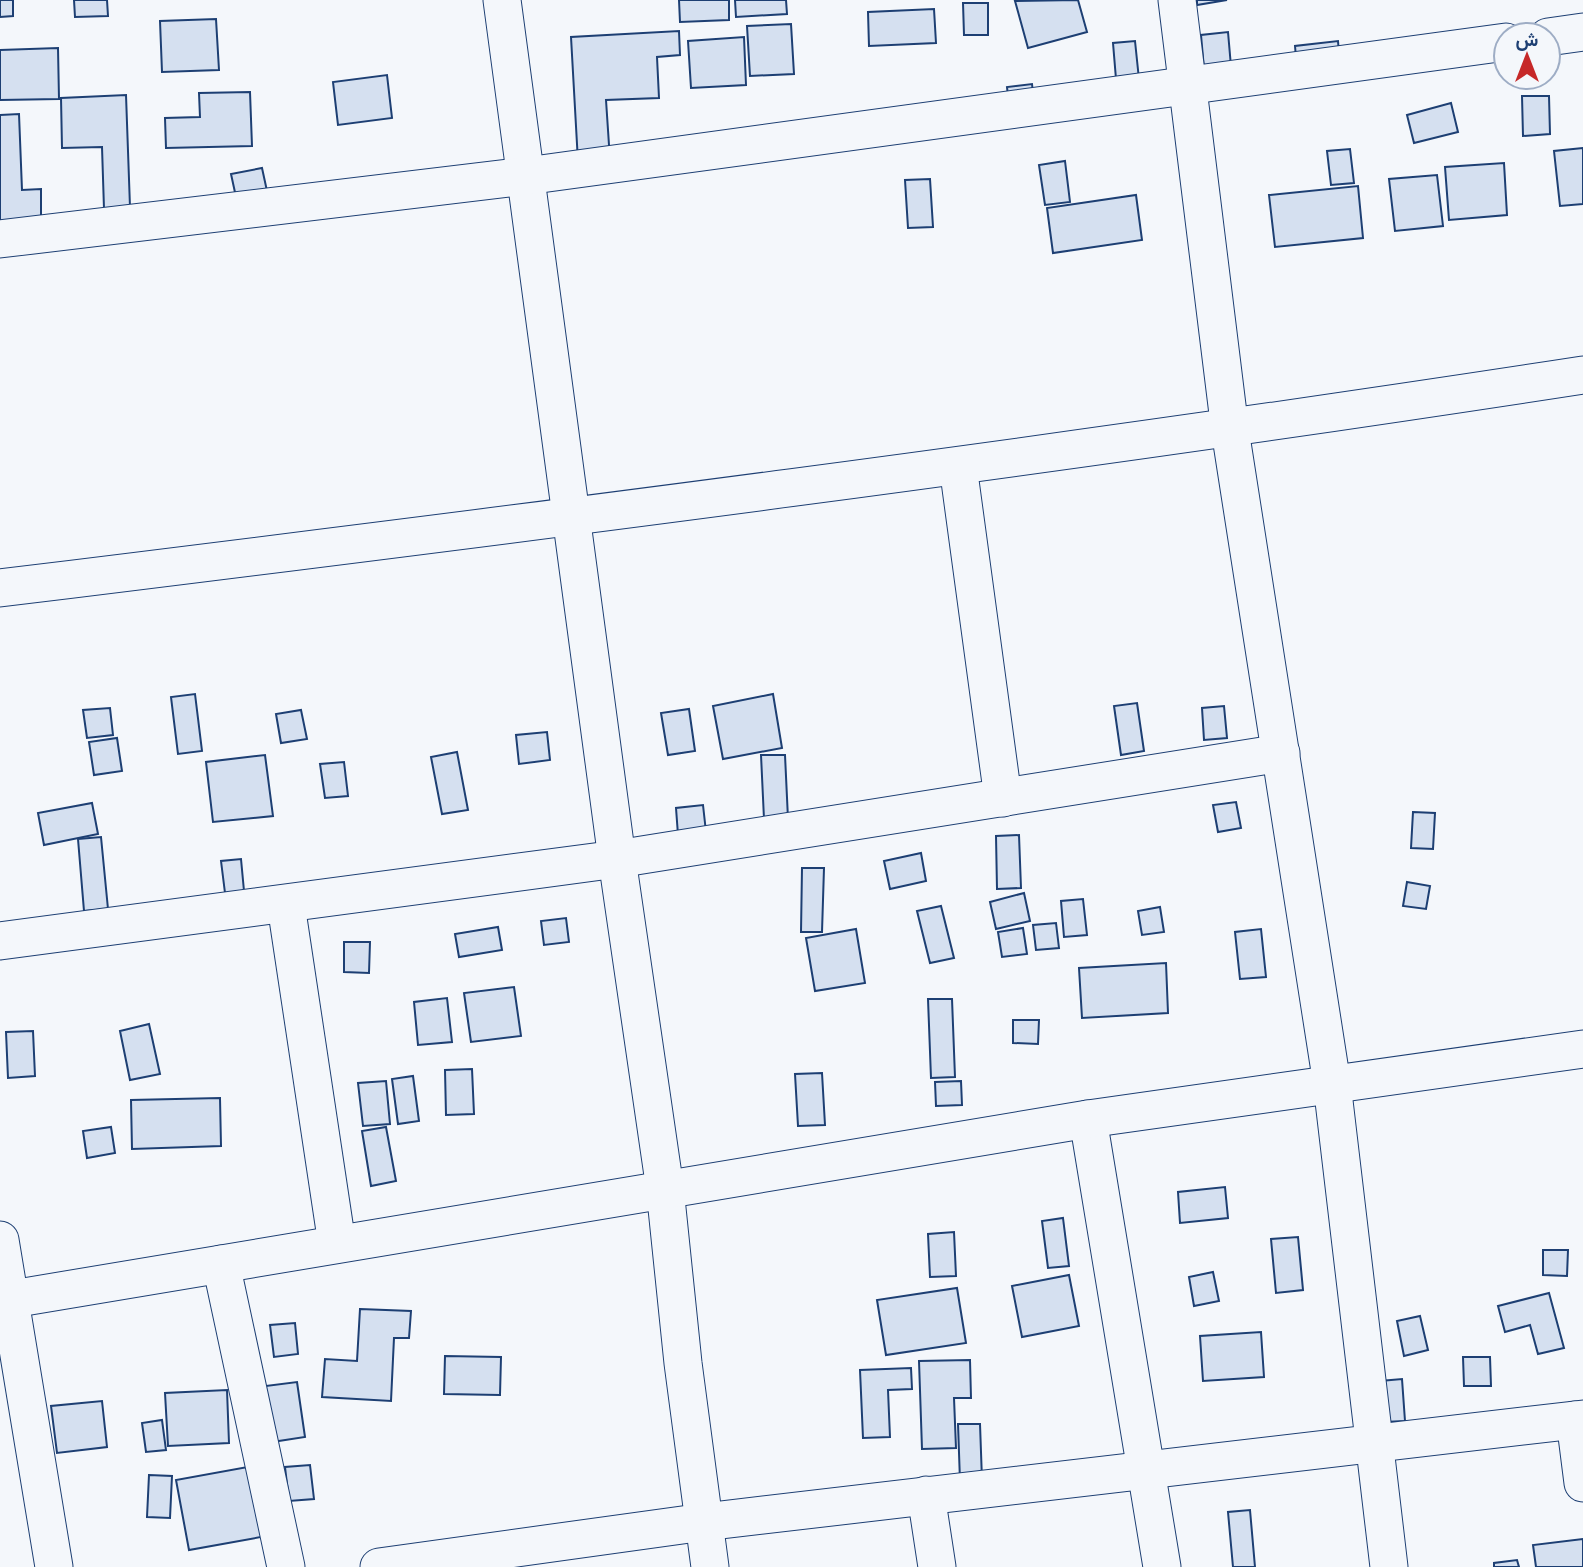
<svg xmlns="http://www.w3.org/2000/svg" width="1583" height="1567" viewBox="0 0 1583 1567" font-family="'Titillium Web',Vazirmatn,sans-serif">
	<rect width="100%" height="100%" fill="#f4f7fb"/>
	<g fill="#d5e0f0" stroke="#1d3f73" stroke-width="2">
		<path d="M0,0H13V16L0,17Z"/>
		<path d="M74,0H107L108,16L75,17Z"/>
		<path d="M679,0H729V20L680,22Z"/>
		<path d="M735,0H786L787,14L736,17Z"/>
		<path d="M1078,0L1087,32L1028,48L1015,1Z"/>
		<path d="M1197,0H1227L1197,5Z"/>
		<path d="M963,3H988V35H964Z"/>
		<path d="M934,9L936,43L869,46L868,12Z"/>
		<path d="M216,19L219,70L162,72L160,21Z"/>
		<path d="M791,24L794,74L750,76L747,26Z"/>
		<path d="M679,31L680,55L657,57L659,98L606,100L610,160L578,162L571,37Z"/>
		<path d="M1228,32L1232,78L1205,80L1201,35Z"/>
		<path d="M744,37L746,85L691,88L688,41Z"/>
		<path d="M1135,41L1140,89L1117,91L1113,43Z"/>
		<path d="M1338,41L1340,65L1297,69L1295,46Z"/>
		<path d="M58,48L59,99L0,100V50Z"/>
		<path d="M387,75L392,118L338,125L333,82Z"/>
		<path d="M1032,84L1035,111L1010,114L1007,87Z"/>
		<path d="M250,92L252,146L166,148L165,118L200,117L199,93Z"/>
		<path d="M126,95L130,207L104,209L102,147L62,148L61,98Z"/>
		<path d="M1522,96H1549L1550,134L1523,136Z"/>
		<path d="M1451,103L1458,132L1414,143L1407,115Z"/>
		<path d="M19,114L22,190L41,189V220L0,222V115Z"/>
		<path d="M1583,148V204L1560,206L1554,151Z"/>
		<path d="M1350,149L1354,183L1331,185L1327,151Z"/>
		<path d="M1065,161L1070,202L1045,205L1039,165Z"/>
		<path d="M1504,163L1507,215L1449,220L1445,167Z"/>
		<path d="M262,168L267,191L236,197L231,174Z"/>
		<path d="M1437,175L1443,226L1395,231L1389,179Z"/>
		<path d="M930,179L933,227L908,228L905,180Z"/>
		<path d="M1358,186L1363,238L1275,247L1269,195Z"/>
		<path d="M1136,195L1142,240L1053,253L1047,208Z"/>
		<path d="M195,694L202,751L178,754L171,697Z"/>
		<path d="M773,694L782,748L723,759L713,706Z"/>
		<path d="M1137,703L1144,751L1121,755L1114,706Z"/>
		<path d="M1224,706L1227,738L1204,740L1202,708Z"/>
		<path d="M110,708L113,735L87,738L83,710Z"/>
		<path d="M689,709L695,751L668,755L661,713Z"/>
		<path d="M301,710L307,739L281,743L276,714Z"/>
		<path d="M547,732L550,760L519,764L516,735Z"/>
		<path d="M117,738L122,771L94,775L89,742Z"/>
		<path d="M457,752L468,810L442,814L431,757Z"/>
		<path d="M265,755L273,816L213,822L206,762Z"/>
		<path d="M761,755H785L788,819H764Z"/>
		<path d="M344,762L348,796L325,798L320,764Z"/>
		<path d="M1236,802L1241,828L1218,832L1213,805Z"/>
		<path d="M92,803L98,834L44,845L38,813Z"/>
		<path d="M703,805L706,832L678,835L676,808Z"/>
		<path d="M1413,812L1435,813L1433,849L1411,848Z"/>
		<path d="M1019,835L1021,888L997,889L996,836Z"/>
		<path d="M101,837L108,909L84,911L78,839Z"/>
		<path d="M921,853L926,881L890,889L884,861Z"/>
		<path d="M241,859L244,891L225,893L221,861Z"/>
		<path d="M802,868H824L822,932H801Z"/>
		<path d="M1407,882L1430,886L1426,909L1403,906Z"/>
		<path d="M1024,893L1030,921L996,929L990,902Z"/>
		<path d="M1083,899L1087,935L1064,937L1061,901Z"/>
		<path d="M941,906L954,958L930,963L917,911Z"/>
		<path d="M1160,907L1164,932L1142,935L1138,911Z"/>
		<path d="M566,918L569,942L544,945L541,921Z"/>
		<path d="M1056,923L1059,948L1036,950L1033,925Z"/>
		<path d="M498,927L502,950L459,957L455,934Z"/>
		<path d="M1023,928L1027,954L1002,957L998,932Z"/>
		<path d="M856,929L865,983L815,991L806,938Z"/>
		<path d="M1261,929L1266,977L1240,979L1235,932Z"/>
		<path d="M344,942H370L369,973L344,972Z"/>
		<path d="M1166,963L1168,1013L1082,1018L1079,968Z"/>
		<path d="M514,987L521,1036L471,1042L464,993Z"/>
		<path d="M447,998L452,1042L418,1045L414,1002Z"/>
		<path d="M928,999H952L955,1077L931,1078Z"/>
		<path d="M1013,1020H1039L1038,1044L1013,1043Z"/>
		<path d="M149,1024L160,1074L130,1080L120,1031Z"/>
		<path d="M33,1031L35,1076L8,1078L6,1032Z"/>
		<path d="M472,1069L474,1114L446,1115L445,1070Z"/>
		<path d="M822,1073L825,1125L798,1126L795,1074Z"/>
		<path d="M413,1076L419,1121L398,1124L392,1079Z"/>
		<path d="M386,1081L390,1124L363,1126L358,1083Z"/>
		<path d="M961,1081L962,1105L936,1106L935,1082Z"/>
		<path d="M220,1098L221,1146L132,1149L131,1100Z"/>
		<path d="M111,1127L115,1153L87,1158L83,1131Z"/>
		<path d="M386,1127L396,1181L371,1186L362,1131Z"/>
		<path d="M1225,1187L1228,1218L1180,1223L1178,1192Z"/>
		<path d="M1063,1218L1069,1266L1048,1268L1042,1221Z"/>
		<path d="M954,1232L956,1276L930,1277L928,1234Z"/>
		<path d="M1298,1237L1303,1290L1276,1293L1271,1239Z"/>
		<path d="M1543,1250H1568L1567,1276L1543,1275Z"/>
		<path d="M1213,1272L1219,1301L1194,1306L1189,1277Z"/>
		<path d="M1069,1275L1079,1326L1022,1337L1012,1286Z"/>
		<path d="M957,1288L966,1343L886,1355L877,1300Z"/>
		<path d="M1549,1293L1564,1348L1538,1354L1530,1325L1505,1332L1498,1306Z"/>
		<path d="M360,1309L411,1311L409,1338H394L391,1401L322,1397L325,1359L357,1361Z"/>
		<path d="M1420,1316L1428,1350L1404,1356L1397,1321Z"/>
		<path d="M295,1323L298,1354L274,1357L270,1325Z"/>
		<path d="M1261,1332L1264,1377L1203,1381L1200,1336Z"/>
		<path d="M445,1356L501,1357L500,1395L444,1394Z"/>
		<path d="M1463,1357H1490L1491,1386H1464Z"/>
		<path d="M970,1360L971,1398H954L956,1448L922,1449L919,1361Z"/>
		<path d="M911,1368L912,1389L888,1390L890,1437L863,1438L860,1370Z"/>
		<path d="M1402,1379L1405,1421L1384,1422L1380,1381Z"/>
		<path d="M297,1382L305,1437L259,1444L250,1388Z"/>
		<path d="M227,1390L229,1443L168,1446L165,1393Z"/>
		<path d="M102,1401L107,1447L57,1453L51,1406Z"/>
		<path d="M162,1420L166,1450L146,1452L142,1423Z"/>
		<path d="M958,1424H980L982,1480L960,1481Z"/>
		<path d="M275,1462L261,1537L189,1550L176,1480Z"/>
		<path d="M310,1465L314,1499L289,1501L285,1467Z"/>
		<path d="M149,1475L172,1476L170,1518L147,1517Z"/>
		<path d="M1250,1510L1255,1567H1233L1228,1512Z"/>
		<path d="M1583,1539V1567H1536L1533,1545Z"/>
		<path d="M1517,1560L1519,1567H1494V1563Z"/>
	</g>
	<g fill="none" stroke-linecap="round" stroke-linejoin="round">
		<g stroke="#1d3f73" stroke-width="39">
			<g id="street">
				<path d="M502,0L617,859L665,1189L683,1363L710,1567"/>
				<path d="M1177,0L1230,430L1332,1084L1389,1567"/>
				<path d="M1548,37L1583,32"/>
				<path d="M0,239L526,176L1506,42"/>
				<path d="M958,466L1003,798"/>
				<path d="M0,588C529,523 1057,456 1583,375"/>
				<path d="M286,905L337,1244"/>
				<path d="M0,941L617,859L1281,753"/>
				<path d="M1088,1119L1162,1567"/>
				<path d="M0,1240L54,1567"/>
				<path d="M221,1264L286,1567"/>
				<path d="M0,1301L1088,1119L1583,1049"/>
				<path d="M1575,1420L1583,1483"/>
				<path d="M926,1495L937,1567"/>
				<path d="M379,1567L704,1522L1583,1419"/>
			</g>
		</g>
		<use href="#street" stroke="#f4f7fb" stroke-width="37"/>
	</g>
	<g transform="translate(1527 56)"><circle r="33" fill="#f4f7fb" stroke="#9eadc5" stroke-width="2"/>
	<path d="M0-5L12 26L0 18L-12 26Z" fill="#c62828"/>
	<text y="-10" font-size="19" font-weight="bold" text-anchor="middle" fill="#1d3f73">ش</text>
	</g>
</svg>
